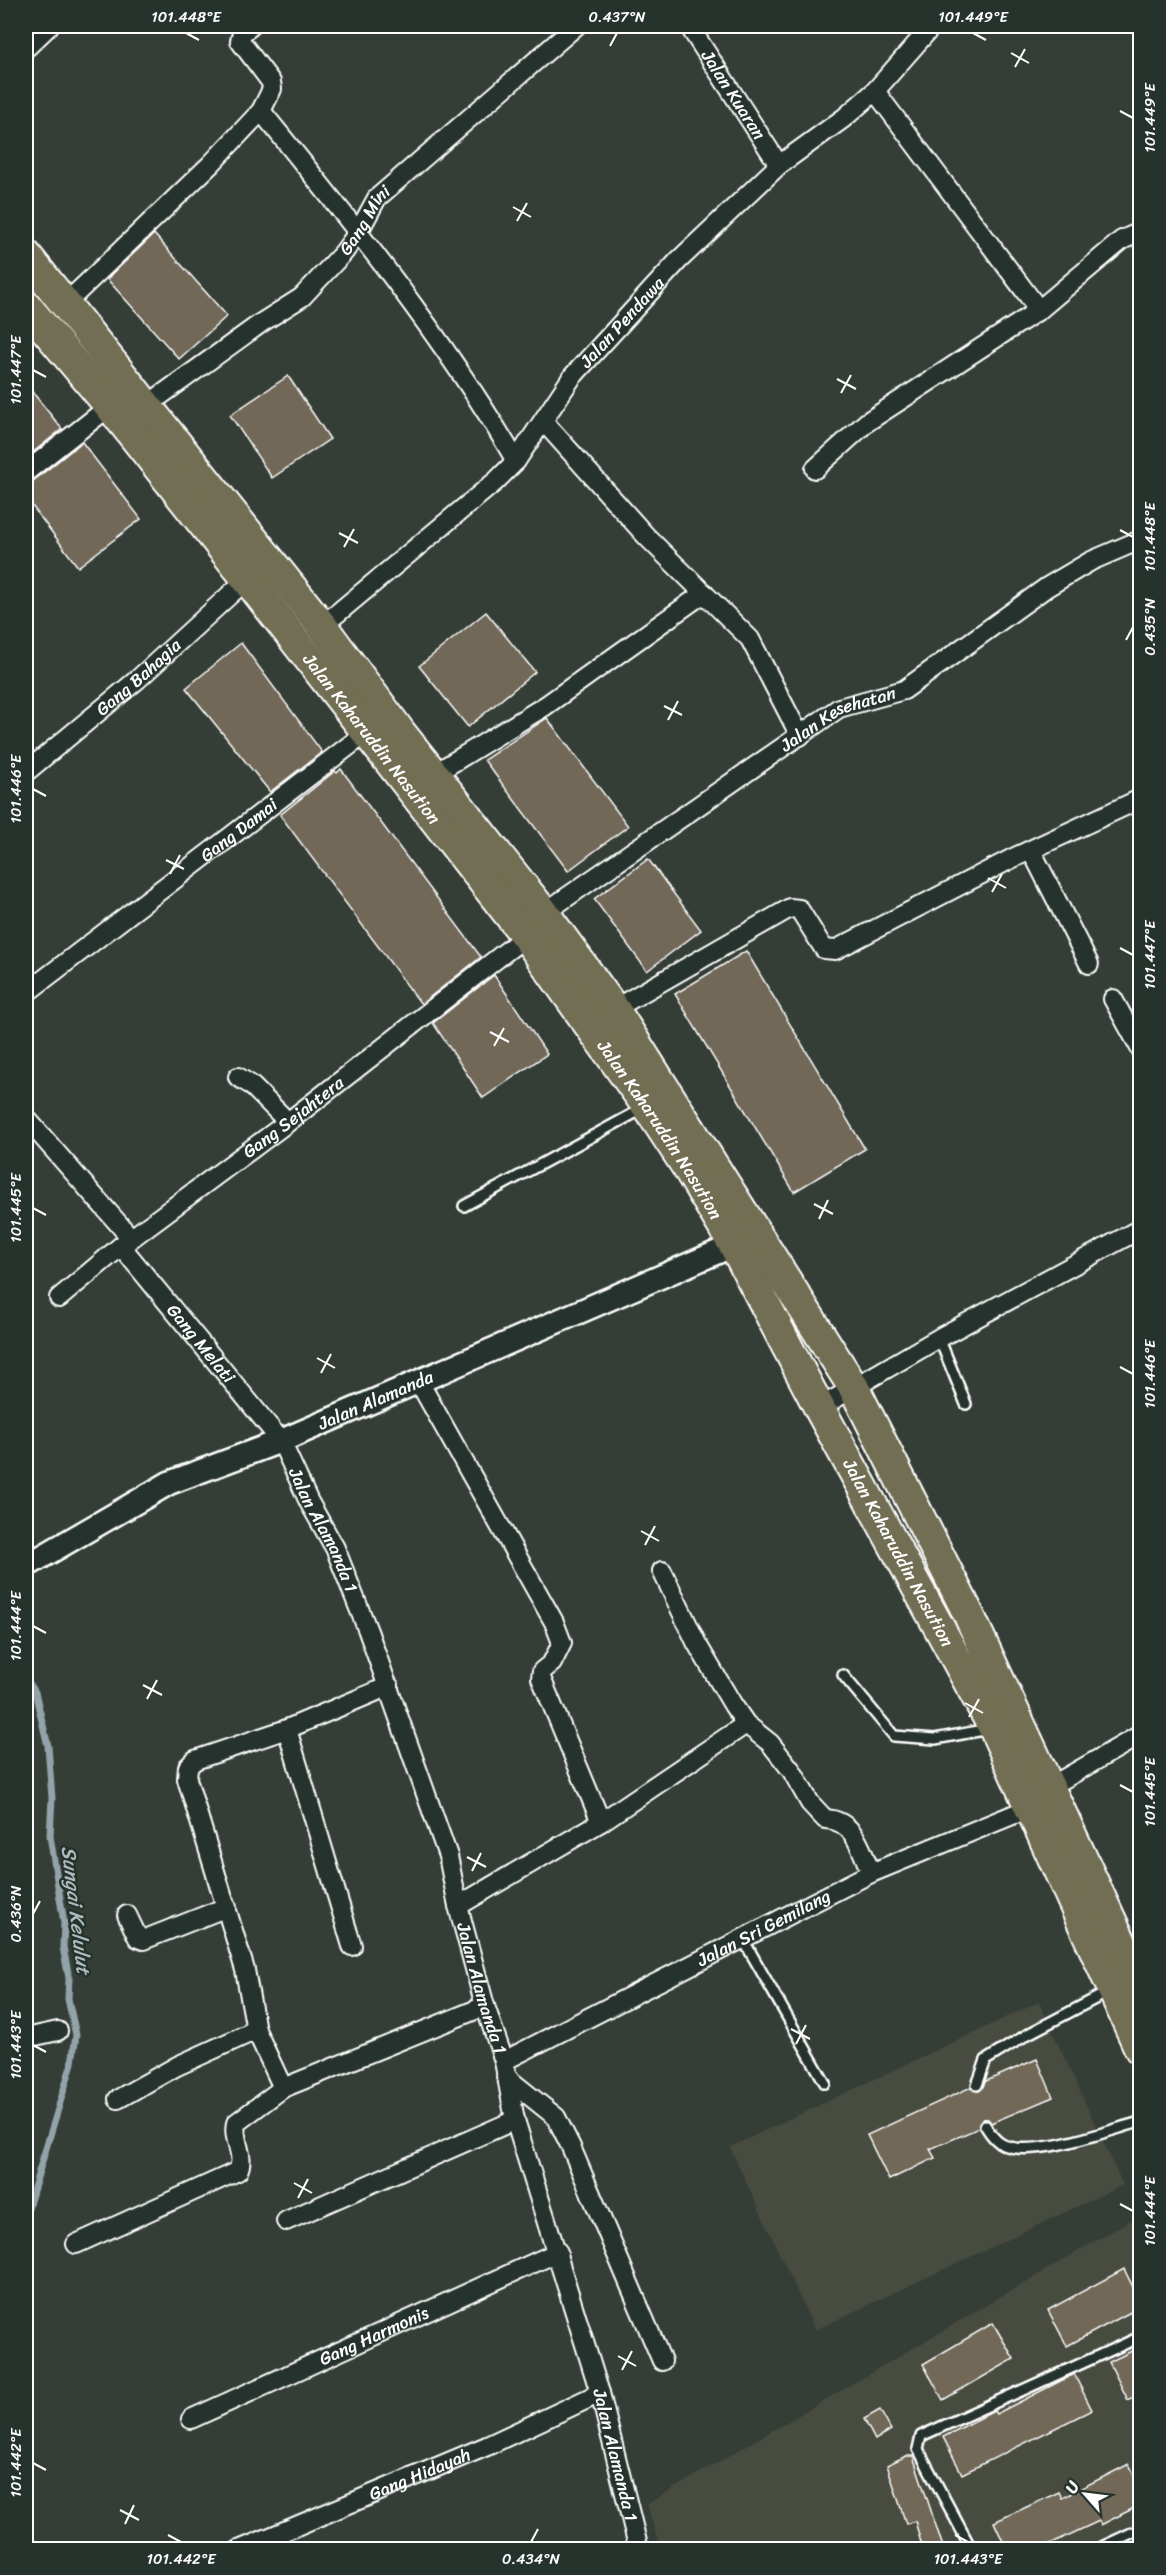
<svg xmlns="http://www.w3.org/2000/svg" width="1166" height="2575" viewBox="0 0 1166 2575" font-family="Sriracha,sans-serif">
	<rect width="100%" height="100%" fill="#353e36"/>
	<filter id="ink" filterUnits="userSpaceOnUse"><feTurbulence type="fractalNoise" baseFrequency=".0167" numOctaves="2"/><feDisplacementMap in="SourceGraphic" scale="12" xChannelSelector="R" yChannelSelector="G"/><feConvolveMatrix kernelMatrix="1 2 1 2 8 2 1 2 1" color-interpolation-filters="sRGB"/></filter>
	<g filter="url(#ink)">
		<g fill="#474b40">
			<path d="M1039,2002L1123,2185L815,2330L730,2147Z"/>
			<path d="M1140,2215V2549H660L647,2504Z"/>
		</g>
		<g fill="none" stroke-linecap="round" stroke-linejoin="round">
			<path stroke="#92a3a9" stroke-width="7" d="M26,1679L35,1692L48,1746L52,1798L50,1836L64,1923L63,1947L69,1978L68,1999L76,2035L72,2063L26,2214"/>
		</g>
		<g fill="#716859" stroke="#fff" stroke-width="1.5">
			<path d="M154,234L227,316L179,359L107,279Z"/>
			<path d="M288,376L330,439L272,478L230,415Z"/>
			<path d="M26,384L62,429L26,458Z"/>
			<path d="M82,442L141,519L78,567L26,498V483L33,481Z"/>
			<path d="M486,612L535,672L468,727L419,666Z"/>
			<path d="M241,643L322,752L270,792L186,688Z"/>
			<path d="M547,718L628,826L568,871L484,760Z"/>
			<path d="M341,769L481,957L421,1004L280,815L335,771L337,773Z"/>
			<path d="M648,859L701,930L647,971L594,899Z"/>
			<path d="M746,951L865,1149L794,1192L675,994Z"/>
			<path d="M494,975L547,1054L483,1098L433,1023Z"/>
			<path d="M1037,2059L1053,2097L991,2123L988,2119H982L979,2128L930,2149L935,2158L889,2180L867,2135L971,2087L979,2091L986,2081Z"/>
			<path d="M1124,2269L1140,2301V2307L1067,2346L1048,2310Z"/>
			<path d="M993,2323L1014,2359L943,2400L923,2364Z"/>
			<path d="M1140,2347V2394L1128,2400L1109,2362Z"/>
			<path d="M1074,2374L1092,2410L962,2474L943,2437L994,2411L996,2414Z"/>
			<path d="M880,2410L891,2430L875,2440L864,2419Z"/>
			<path d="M906,2456H913L944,2550H923L915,2521L906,2524L887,2465Z"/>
			<path d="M1129,2464L1140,2487V2505L1101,2525L1099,2521L1037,2550H1007L994,2522L1059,2492L1062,2498Z"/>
		</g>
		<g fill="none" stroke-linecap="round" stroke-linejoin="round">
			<g stroke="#fff" stroke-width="14">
				<g id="service">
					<path d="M464,1206L644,1108"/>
					<path d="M939,1338L966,1404"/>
					<path d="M843,1675L894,1736L935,1739L989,1729"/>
					<path d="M744,1941L825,2083"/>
					<path d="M977,2085L986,2060L1028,2034L1110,1991"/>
					<path d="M985,2125C989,2132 994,2139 1000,2143C1028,2161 1109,2130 1140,2122"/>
					<path d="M972,2550L918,2449L921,2436L1140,2337"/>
					<path d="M1095,2550L1140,2529"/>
				</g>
			</g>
			<g stroke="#fff" stroke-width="22">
				<g id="minor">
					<path id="s1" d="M689,26L779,165"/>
					<path d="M26,48L49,26"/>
					<path d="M875,91L1039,310"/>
					<path d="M261,111C352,223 443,336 516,461"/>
					<path d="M66,303L211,164L261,111L272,89L271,82L240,41L242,33L251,26"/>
					<path id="s2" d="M146,406L261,323L302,297L344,252L359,231L377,198L576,26"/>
					<path d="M544,422L646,536L750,639L800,736"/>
					<path d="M815,469L867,422L1039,310L1122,240L1140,232"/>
					<path d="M26,472L110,406"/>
					<path id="s3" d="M322,626L496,481L516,461L572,377L679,260L779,165L844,118L875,91L932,26"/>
					<path id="s4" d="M26,772L138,679L247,579"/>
					<path d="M434,774L545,706L704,593"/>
					<path d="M1032,852L1089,964"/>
					<path id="s5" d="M544,913L839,708L904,690L1047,587L1091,561L1140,540"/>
					<path id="s6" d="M26,993L367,732"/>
					<path d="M1113,999L1140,1048"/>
					<path d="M614,1009L790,908L799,909L824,949L835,950L1011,859L1140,799"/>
					<path d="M238,1077L251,1085L288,1122"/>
					<path d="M26,1118L131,1238"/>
					<path id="s7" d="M121,1246L281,1441L309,1502L335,1548L368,1631L448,1856L458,1906L485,2006L504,2061L515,2120L600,2393L639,2550"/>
					<path id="s8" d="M59,1298L121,1246L288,1122L526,936"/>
					<path d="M419,1382L554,1622L562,1643L552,1663L542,1671L541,1678L601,1822"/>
					<path d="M819,1408L939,1338L1140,1229"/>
					<path d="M662,1571L697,1644L733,1705L746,1724L770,1743L792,1771L810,1803L825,1819C855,1820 861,1850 871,1873"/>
					<path d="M287,1729L352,1946"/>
					<path d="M1048,1788L1140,1735"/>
					<path d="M458,1906L601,1822L746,1724"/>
					<path d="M127,1915L138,1938L143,1940L227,1907"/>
					<path d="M26,2038L58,2031"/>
					<path id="s9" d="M504,2061L871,1873L1032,1807"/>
					<path d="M506,2077L556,2117L571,2147L662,2361"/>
					<path d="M283,2088L256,2030L245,1970L187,1779L188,1767L195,1760L287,1729L389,1686"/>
					<path d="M118,2099L177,2066L256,2030"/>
					<path d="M286,2221L515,2120"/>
					<path d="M76,2244L238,2171C246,2155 232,2140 236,2123L283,2088L485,2006"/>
					<path id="s10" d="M191,2419L558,2252"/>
					<path id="s11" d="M239,2550L487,2446L600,2393"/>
				</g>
			</g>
			<g stroke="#fff" stroke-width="27">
				<g id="tertiary">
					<path id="s12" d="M26,1566L169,1483L281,1441L734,1245"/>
				</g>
			</g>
			<g stroke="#fff" stroke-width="34">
				<g id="trunk">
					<path d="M26,255L322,626L400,732L544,913L614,1009L854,1388L968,1613L1140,1983"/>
					<path id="s13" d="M26,306L110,406L247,579L526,936L647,1106L691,1173L734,1245L822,1413L994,1728L1140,2049"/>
				</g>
			</g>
			<use href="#service" stroke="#26332d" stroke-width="9"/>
			<use href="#minor" stroke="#26332d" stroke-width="18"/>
			<use href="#tertiary" stroke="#26332d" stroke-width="22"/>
			<use href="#trunk" stroke="#726e52" stroke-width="30"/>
		</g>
	</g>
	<path fill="none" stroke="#fff" stroke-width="2" d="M186,33L199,40M973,33L986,40M610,46L617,33M1011,53L1029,63M1015,67L1025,49M1120,111L1133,118M513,207L531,217M517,221L527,203M33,370L46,377M837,379L856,389M841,393L851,375M1120,530L1133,537M339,533L358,543M344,547L354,529M1126,640L1133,627M664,706L682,715M668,720L678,701M33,789L46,796M166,860L184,869M170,874L180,855M988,878L1006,888M992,892L1002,874M1120,948L1133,955M490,1032L509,1042M494,1046L504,1028M814,1204L833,1214M33,1208L46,1215M819,1219L828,1200M317,1358L335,1368M1120,1367L1133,1374M321,1373L331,1354M641,1531L659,1541M645,1545L655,1526M33,1626L46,1633M143,1685L162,1695M147,1699L157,1680M965,1703L983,1713M969,1717L979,1699M1120,1785L1133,1792M467,1857L486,1867M472,1871L481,1853M33,1914L40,1901M791,2029L810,2039M796,2044L806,2025M33,2045L46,2052M294,2183L312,2193M298,2198L308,2179M1120,2204L1133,2211M618,2356L636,2366M622,2370L632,2351M33,2463L46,2470M120,2510L139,2520M125,2524L134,2505M168,2535L181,2542M955,2535L968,2542M531,2542L538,2529"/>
	<g text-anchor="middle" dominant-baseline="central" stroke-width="5" stroke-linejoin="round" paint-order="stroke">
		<g font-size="18" fill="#fff" stroke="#26332d">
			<text stroke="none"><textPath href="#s1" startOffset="82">Jalan Kuaran</textPath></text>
			<text stroke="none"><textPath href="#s2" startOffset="290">Gang Mini</textPath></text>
			<text stroke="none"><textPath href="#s3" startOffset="430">Jalan Pendawa</textPath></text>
			<text stroke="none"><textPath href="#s4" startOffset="147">Gang Bahagia</textPath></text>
			<text stroke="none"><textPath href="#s5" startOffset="354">Jalan Kesehatan</textPath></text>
			<text stroke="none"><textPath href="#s13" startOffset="554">Jalan Kaharuddin Nasution</textPath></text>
			<text stroke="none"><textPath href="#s6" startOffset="268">Gang Damai</textPath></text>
			<text stroke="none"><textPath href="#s8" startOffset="296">Gang Sejahtera</textPath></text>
			<text stroke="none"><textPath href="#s13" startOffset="1040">Jalan Kaharuddin Nasution</textPath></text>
			<text stroke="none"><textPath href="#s7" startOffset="126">Gang Melati</textPath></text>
			<text stroke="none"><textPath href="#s12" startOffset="388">Jalan Alamanda</textPath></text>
			<text stroke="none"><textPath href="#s7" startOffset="351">Jalan Alamanda 1</textPath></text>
			<text stroke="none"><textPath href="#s13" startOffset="1526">Jalan Kaharuddin Nasution</textPath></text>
			<text stroke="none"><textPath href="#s9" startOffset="292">Jalan Sri Gemilang</textPath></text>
			<text stroke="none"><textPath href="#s7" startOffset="837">Jalan Alamanda 1</textPath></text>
			<text stroke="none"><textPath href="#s10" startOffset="201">Gang Harmonis</textPath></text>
			<text stroke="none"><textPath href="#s7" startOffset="1323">Jalan Alamanda 1</textPath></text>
			<text stroke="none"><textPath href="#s11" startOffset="196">Gang Hidayah</textPath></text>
		</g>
		<g font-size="20" font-style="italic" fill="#adbabe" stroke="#26332d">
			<text transform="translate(76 1910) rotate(83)">Sungai Kelulut</text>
		</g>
	</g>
	<rect width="1166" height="2575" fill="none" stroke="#26332d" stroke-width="66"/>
	<g transform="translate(1085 2494) rotate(298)" stroke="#26332d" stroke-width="4.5" paint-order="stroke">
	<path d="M0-4.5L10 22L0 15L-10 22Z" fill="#ffffff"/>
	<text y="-9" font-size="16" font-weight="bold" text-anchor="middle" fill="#ffffff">U</text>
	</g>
	<rect x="33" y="33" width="1100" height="2509" fill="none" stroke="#fff" stroke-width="2"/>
	<g font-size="15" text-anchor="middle" fill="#fff">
		<text x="186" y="22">101.448°E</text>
		<text x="617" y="22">0.437°N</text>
		<text x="973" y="22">101.449°E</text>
		<text transform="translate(1150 118) rotate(-90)" y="5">101.449°E</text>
		<text transform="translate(16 370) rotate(-90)" y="5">101.447°E</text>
		<text transform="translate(1150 537) rotate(-90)" y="5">101.448°E</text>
		<text transform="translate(1150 627) rotate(-90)" y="5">0.435°N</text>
		<text transform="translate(16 789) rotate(-90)" y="5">101.446°E</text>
		<text transform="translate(1150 955) rotate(-90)" y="5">101.447°E</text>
		<text transform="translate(16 1208) rotate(-90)" y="5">101.445°E</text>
		<text transform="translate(1150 1374) rotate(-90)" y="5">101.446°E</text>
		<text transform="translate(16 1626) rotate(-90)" y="5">101.444°E</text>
		<text transform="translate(1150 1792) rotate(-90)" y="5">101.445°E</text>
		<text transform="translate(16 1914) rotate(-90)" y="5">0.436°N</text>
		<text transform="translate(16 2045) rotate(-90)" y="5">101.443°E</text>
		<text transform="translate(1150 2211) rotate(-90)" y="5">101.444°E</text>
		<text transform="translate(16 2463) rotate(-90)" y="5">101.442°E</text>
		<text x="181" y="2564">101.442°E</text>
		<text x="531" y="2564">0.434°N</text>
		<text x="968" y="2564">101.443°E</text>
	</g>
</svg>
